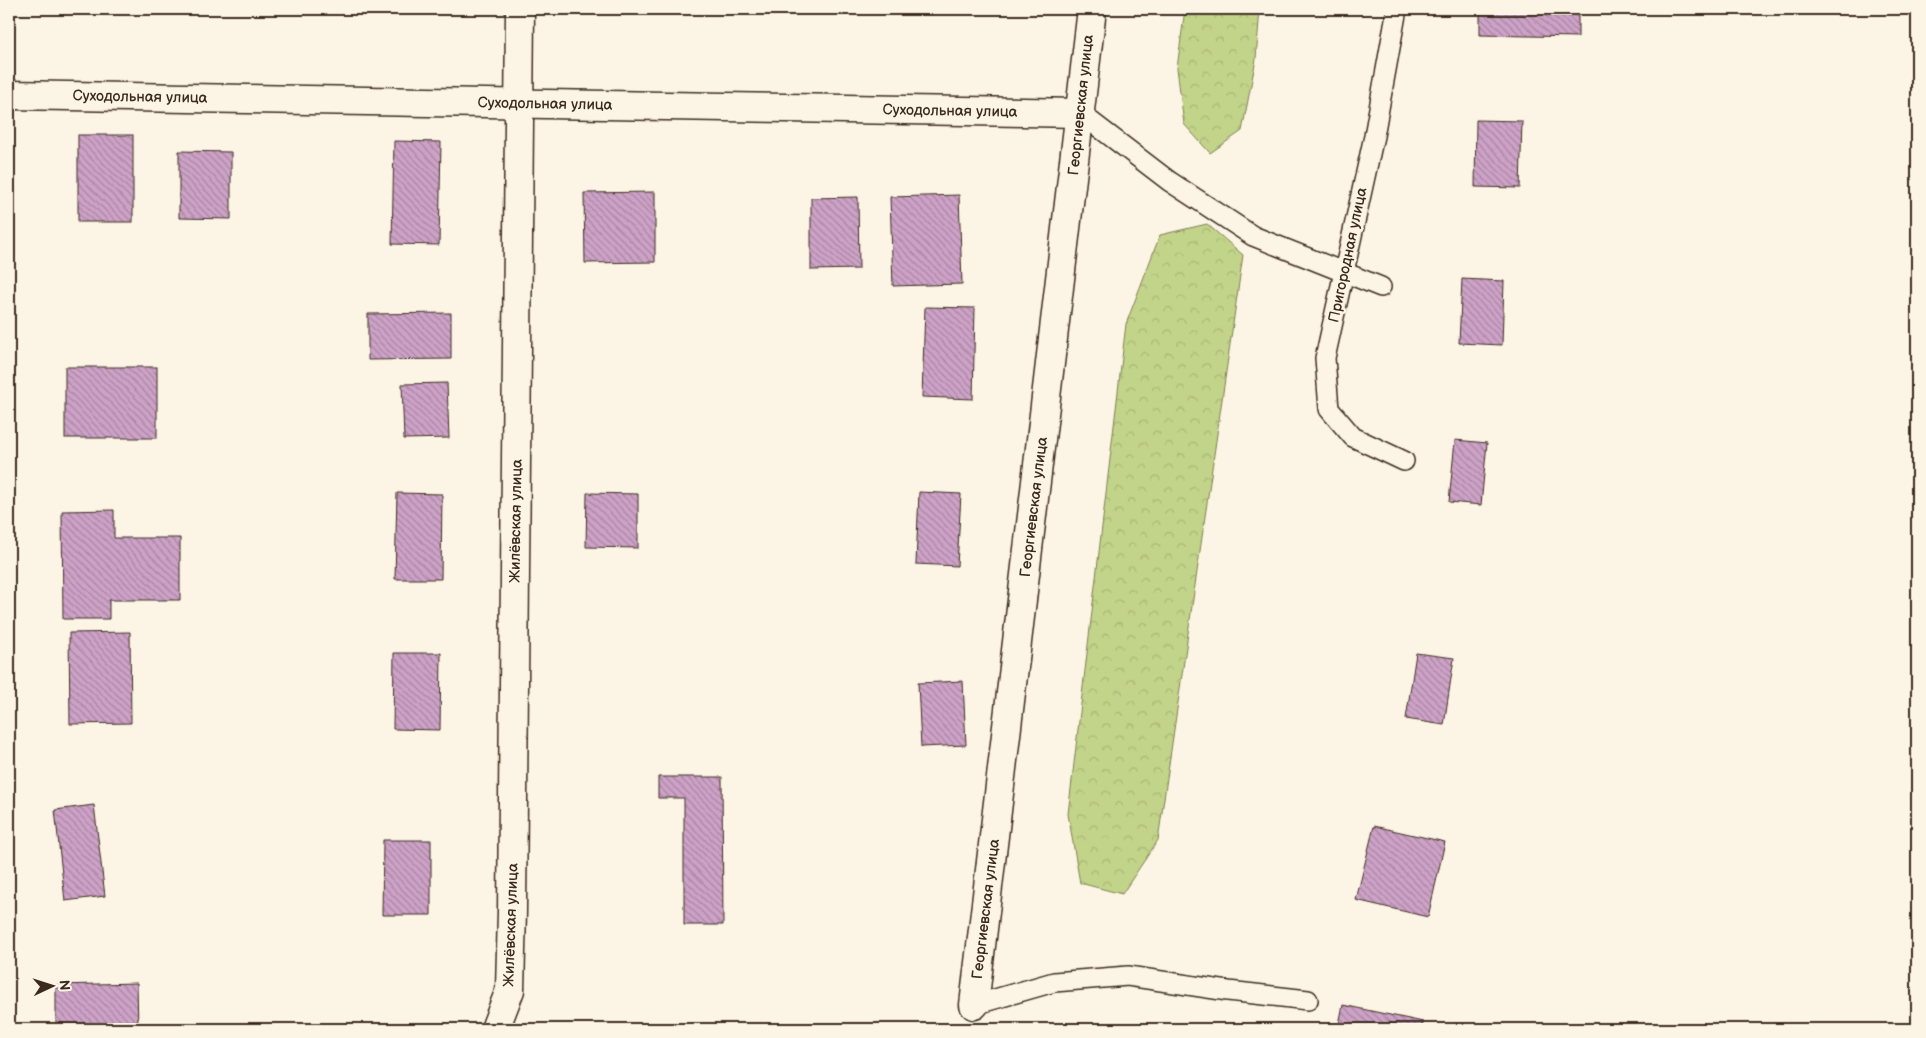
<svg xmlns="http://www.w3.org/2000/svg" width="1926" height="1038" viewBox="0 0 1926 1038" font-family="'Balsamiq Sans',sans-serif">
	<defs>
		<pattern id="forest-crowns" width="20" height="18" patternUnits="userSpaceOnUse" patternTransform="scale(1.25)"><rect width="20" height="18" fill="#c2d489"/><path d="M2 6a3 3 0 1 1 6 0M12 15a3 3 0 1 1 6 0" fill="none" stroke="#a8b676"/></pattern>
		<pattern id="building-back-hatch" width="6" height="6" patternUnits="userSpaceOnUse" patternTransform="scale(1.25)"><rect width="6" height="6" fill="#cda2c7"/><path d="M-1 5l2 2M0 0l6 6M5-1l2 2" fill="none" stroke="#a884a1"/></pattern>
	</defs>
	<rect width="100%" height="100%" fill="#fcf5e5"/>
	<filter id="ink" filterUnits="userSpaceOnUse"><feTurbulence type="fractalNoise" baseFrequency=".02" numOctaves="2"/><feDisplacementMap in="SourceGraphic" scale="10" xChannelSelector="R" yChannelSelector="G"/><feConvolveMatrix kernelMatrix="1 2 1 2 8 2 1 2 1" color-interpolation-filters="sRGB"/></filter>
	<g filter="url(#ink)">
		<g fill="url(#forest-crowns)" stroke="#7e7f54">
			<path d="M1185,9H1260L1256,59L1242,131L1210,153L1184,124L1177,68Z"/>
			<path d="M1207,224L1243,255L1158,840L1122,894L1080,883L1068,814L1126,324L1160,235Z"/>
		</g>
		<g fill="url(#building-back-hatch)" stroke="#3b2a1e">
			<path d="M1480,9H1578V37L1480,35Z"/>
			<path d="M1476,120L1522,121L1520,188L1475,187Z"/>
			<rect x="78" y="135" width="55" height="87"/>
			<path d="M394,141L441,142L439,245L392,244Z"/>
			<path d="M179,151L231,152V219L179,218Z"/>
			<path d="M655,192V262L585,263L584,193Z"/>
			<path d="M959,195L962,284L893,286L890,197Z"/>
			<path d="M858,197L859,269L811,270V198Z"/>
			<path d="M1462,279L1504,281L1502,345L1459,343Z"/>
			<path d="M925,307L975,308L973,399L922,397Z"/>
			<path d="M451,313V359L368,360V314Z"/>
			<rect x="65" y="367" width="92" height="71"/>
			<path d="M447,383L449,438L404,439L402,384Z"/>
			<path d="M1455,440L1487,443L1481,505L1449,502Z"/>
			<path d="M919,492L961,494L957,566L916,564Z"/>
			<path d="M397,493L442,494L441,579H395Z"/>
			<path d="M587,493L638,494V548L586,547Z"/>
			<path d="M114,510V538H180V600H109V619H63L62,511Z"/>
			<path d="M130,632L131,723L70,724L69,633Z"/>
			<path d="M394,653H441L440,730L393,729Z"/>
			<path d="M1416,653L1454,658L1444,725L1406,719Z"/>
			<path d="M963,681L966,745L921,747L918,683Z"/>
			<path d="M658,777H722L723,925H684V798H658Z"/>
			<path d="M94,805L105,896L65,901L55,810Z"/>
			<path d="M1374,826L1445,842L1428,917L1356,900Z"/>
			<path d="M383,840H431V915H382Z"/>
			<path d="M137,983L138,1029H56V985Z"/>
			<path d="M1343,1005L1423,1022L1422,1029H1338Z"/>
		</g>
		<g fill="none" stroke-linecap="round" stroke-linejoin="round">
			<g stroke="#3b2a1e" stroke-width="22">
				<g id="service">
					<path d="M1397,9L1374,136L1325,358L1329,409L1353,437L1404,461"/>
					<path d="M1080,113L1169,181L1253,236L1381,287"/>
					<path d="M974,1005L1054,982L1128,976L1228,991L1308,1000"/>
				</g>
			</g>
			<g stroke="#3b2a1e" stroke-width="31">
				<g id="minor">
					<path d="M9,95L1080,113"/>
					<path d="M974,1005L1092,9"/>
					<path d="M495,1029L510,990L512,911L520,9"/>
				</g>
			</g>
			<use href="#service" stroke="#fcf5e5" stroke-width="19"/>
			<use href="#minor" stroke="#fcf5e5" stroke-width="28"/>
		</g>
	</g>
	<g text-anchor="middle" dominant-baseline="central" stroke-width="5" stroke-linejoin="round" paint-order="stroke">
		<g font-size="15" fill="#3b2a1e" stroke="#fcf5e5">
			<text transform="translate(140 97) rotate(1)">Суходольная улица</text>
			<text transform="translate(545 104) rotate(1)">Суходольная улица</text>
			<text transform="translate(1081 105) rotate(-84)">Георгиевская улица</text>
			<text transform="translate(950 111) rotate(1)">Суходольная улица</text>
			<text transform="translate(1348 255) rotate(-78)">Пригородная улица</text>
			<text transform="translate(1034 507) rotate(-83)">Георгиевская улица</text>
			<text transform="translate(516 521) rotate(-89)">Жилёвская улица</text>
			<text transform="translate(986 909) rotate(-83)">Георгиевская улица</text>
			<text transform="translate(511 925) rotate(-88)">Жилёвская улица</text>
		</g>
	</g>
	<rect width="1926" height="1038" fill="none" stroke="#fcf5e5" stroke-width="30"/>
	<rect x="15" y="15" width="1896" height="1008" fill="none" stroke="#3b2a1e" stroke-width="2" filter="url(#ink)"/>
	<g transform="translate(52 986) rotate(86)" stroke="#fcf5e5" stroke-width="4" paint-order="stroke">
	<path d="M0-4L9 19L0 12L-9 19Z" fill="#3b2a1e"/>
	<text y="-8" font-size="14" font-weight="bold" text-anchor="middle" fill="#3b2a1e">N</text>
	</g>
</svg>
